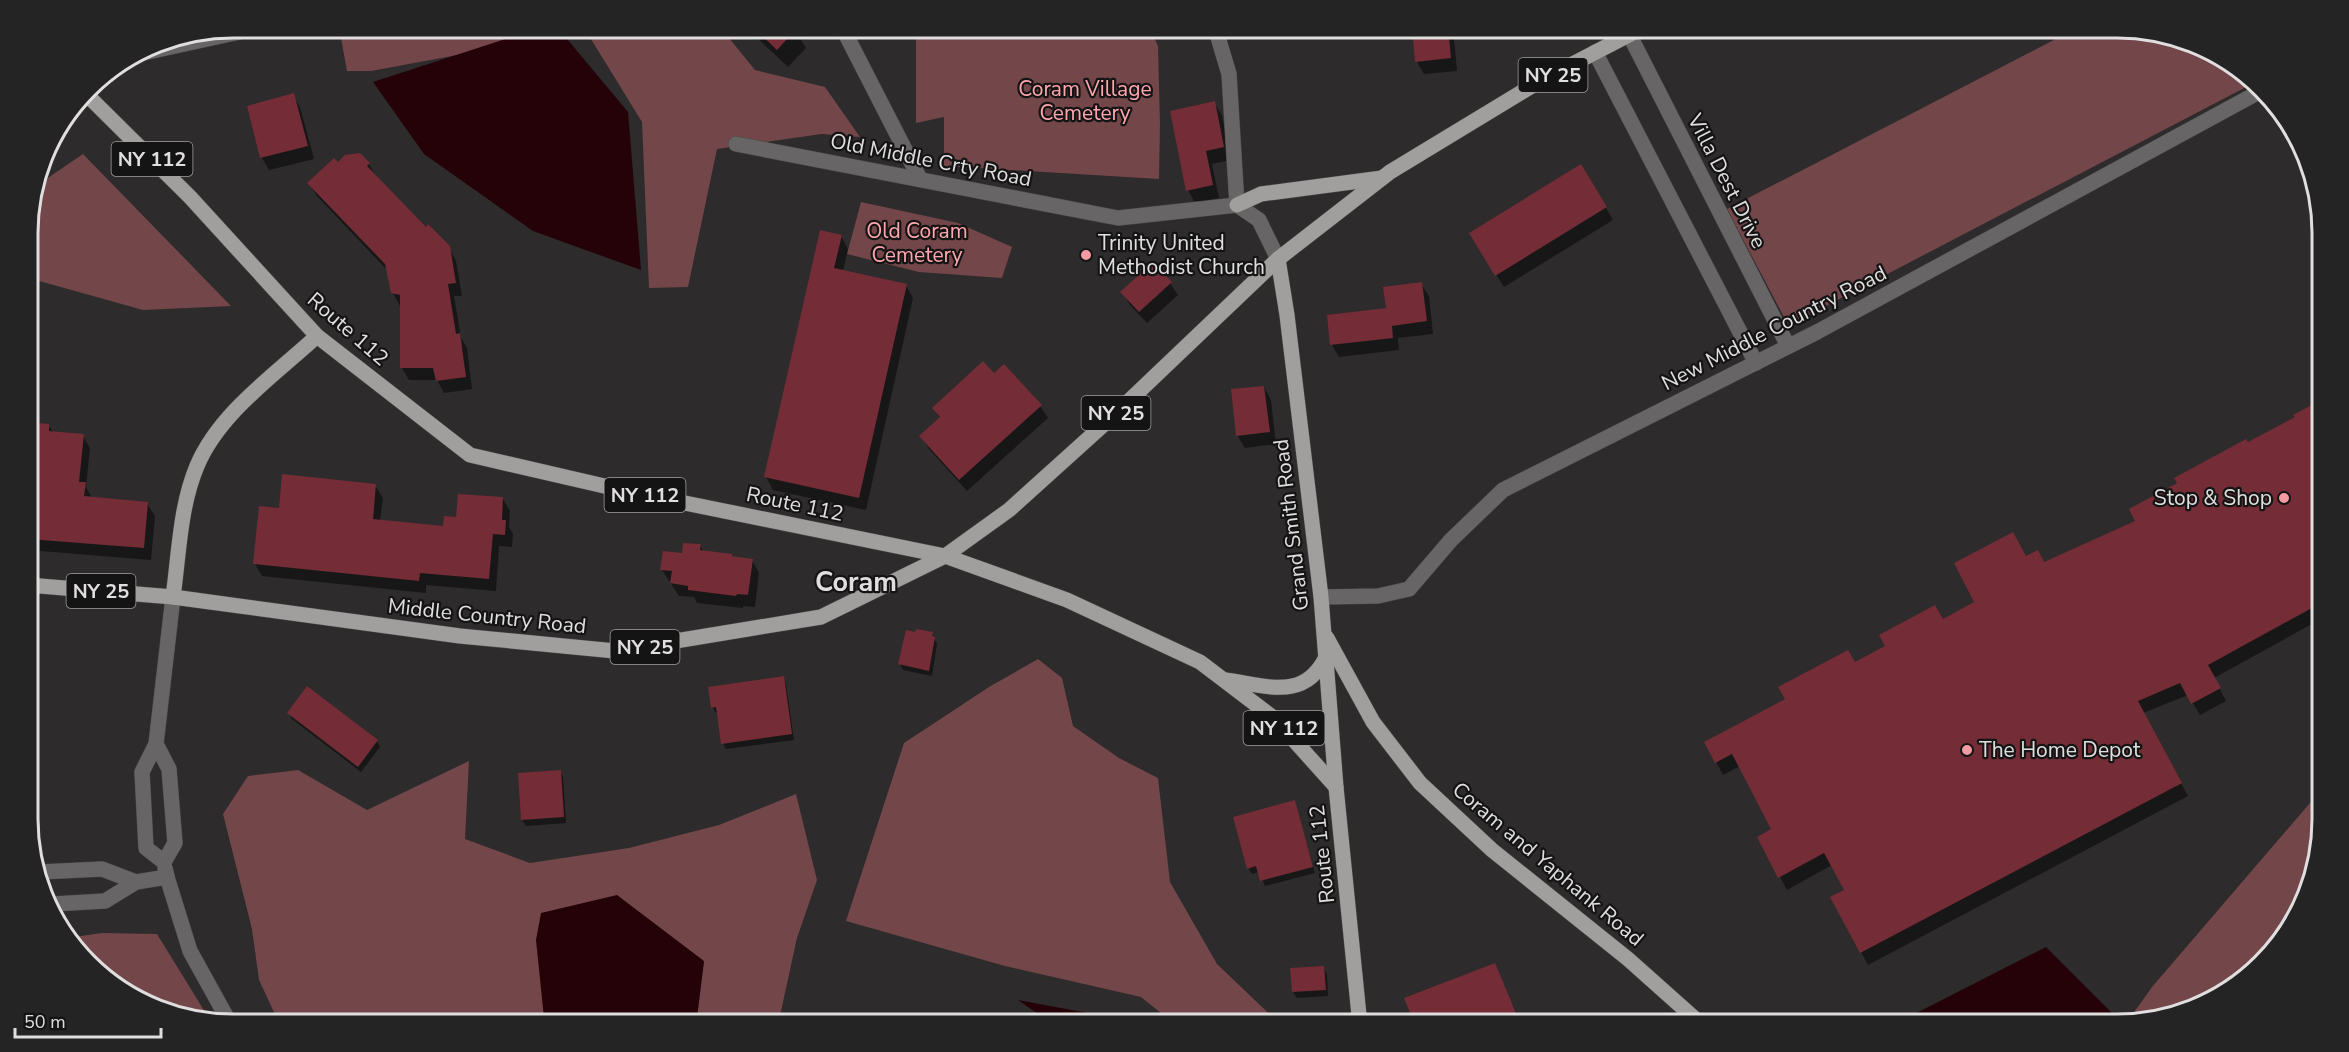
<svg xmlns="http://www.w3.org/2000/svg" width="2349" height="1052" viewBox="0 0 2349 1052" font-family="'Nunito Sans',sans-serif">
	<rect width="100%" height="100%" fill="#2d2b2b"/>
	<g fill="#73464a">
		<path d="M339,27H720L755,70L825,87L860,137L822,134L717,149L688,287L649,288L642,122L586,31L371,71H347Z"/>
		<path d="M916,27H1191L1151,31L1158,46L1160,125L1159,179L944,166V117L916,123Z"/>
		<path d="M2079,27H2116L2195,43L2250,85L1803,318L1796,321H1786L1727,209Z"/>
		<path d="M83,154L231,306L143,310L32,279L28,280L27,219L36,186Z"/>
		<path d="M861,202L958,223L1012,247L1002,278L919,272L847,254Z"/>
		<path d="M1038,659L1062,678L1073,726L1119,758L1158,778L1170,882L1217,964L1281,1025H1176L1141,997L1005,966L846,921L904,743L989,687Z"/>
		<path d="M469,761L465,839L530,863L629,848L719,825L796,794L817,880L797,938L778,1025H696L704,961L544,1018L541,1025H280L259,980L252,929L223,814L248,776L298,770L367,810Z"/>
		<path d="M2322,789V819L2306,898L2271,955L2231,990L2125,1025L2152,987Z"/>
		<path d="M102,933L157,934L210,1020L154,1009L69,944L67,938Z"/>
	</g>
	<g fill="#240208">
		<path d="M542,27H557L628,112L641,270L533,231L424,154L373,82Z"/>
		<path d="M617,895L704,961L696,1025H541L544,1018L536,940L541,913Z"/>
		<path d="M2046,947L2115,1016L2107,1025H1893Z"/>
		<path d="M1018,1000L1131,1021L1136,1025H1054Z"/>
	</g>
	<g fill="#0007">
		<path d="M741,27H793L806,48L788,67L751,32L748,34Z"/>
		<path d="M1413,27H1453L1457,71L1424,74L1417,62Z"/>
		<path d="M293,95L300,107L314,159L269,170L262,158L249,107Z"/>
		<path d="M1214,103L1222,115L1230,160L1212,164L1219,198L1195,203L1188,190Z"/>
		<path d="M338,164H369L376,177L426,230L449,247L456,261L462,296H454L461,338L467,348L472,389L444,393L437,380H409L402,368L400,306L393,293L388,271L317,196L309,184Z"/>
		<path d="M1581,166L1613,220L1504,287L1478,246Z"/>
		<path d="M841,236L848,249L843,271L906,285L913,298L866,510L773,490L766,477Z"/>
		<path d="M1170,283L1178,295L1147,323L1130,305L1122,292Z"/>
		<path d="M1421,284L1429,296L1433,334L1398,338L1399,350L1339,357L1332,345Z"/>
		<path d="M994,375L1040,406L1048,418L967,491L929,449L921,436L940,419L934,408Z"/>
		<path d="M1264,387L1271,400L1276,444L1245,448L1237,435Z"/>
		<path d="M2321,411V619L2214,678L2226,701L2200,715L2188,695L2143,713L2188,796L1868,965L1832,898L1846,891L1832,865L1787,890L1759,837L1773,830L1740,766L1723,775L1706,743L1976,603L2026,558L2044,563L2137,522L2248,444Z"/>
		<path d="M28,423L48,425L53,432L83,436L90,448L86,487L92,498L147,504L155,516L151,560L28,550Z"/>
		<path d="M375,485L383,498L380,521L445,528L457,518L503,499L510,511L509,527L513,534L512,547L499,546L496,591L426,585V593L262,576L255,564L280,510Z"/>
		<path d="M700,546L704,552L752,560L759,573L755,607L743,606V608L697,603L694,597L679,596L662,570Z"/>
		<path d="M932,634L937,644L932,676L903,670L900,664Z"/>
		<path d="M783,678L786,684L794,740L726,749L723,743L718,713H716L712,707Z"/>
		<path d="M289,713L377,741L380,747L361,772L292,719Z"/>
		<path d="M560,771L563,777L566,823L526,826L522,820Z"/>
		<path d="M1294,802L1315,873L1265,886L1259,872L1252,874L1248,868Z"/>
		<path d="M1494,965L1522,1025H1417Z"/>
		<path d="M1323,968L1327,974L1328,996L1297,998L1293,992Z"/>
	</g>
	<g fill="#742c36">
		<path d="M753,27H798L777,50Z"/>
		<path d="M1412,27H1448L1451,58L1415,62Z"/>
		<path d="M294,93L308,146L260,158L247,106Z"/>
		<path d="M1215,101L1224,147L1206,151L1213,185L1186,191L1170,111Z"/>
		<path d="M360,153L370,163L367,166L426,227L428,224L450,246L456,283L448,284L456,334L460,333L466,377L436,381L433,368H400V295L391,293L385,264L307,183L334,158L338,162L345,155Z"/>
		<path d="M1581,164L1607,207L1495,276L1469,233Z"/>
		<path d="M820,230L842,235L834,268L907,284L859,498L764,477Z"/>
		<path d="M1153,262L1172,282L1139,312L1120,292Z"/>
		<path d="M1422,282L1427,321L1392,326L1393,338L1330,345L1327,315L1386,308L1383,287Z"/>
		<path d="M983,361L994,373L1004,364L1042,405L959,480L919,436L940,417L932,408Z"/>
		<path d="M1264,386L1270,432L1236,436L1231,389Z"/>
		<path d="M2321,400V603L2208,665L2221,688L2191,704L2180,683L2138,701L2182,783L1860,953L1830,897L1844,890L1824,853L1778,878L1757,837L1771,829L1732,754L1715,763L1704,742L1785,699L1778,687L1848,650L1855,662L1885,646L1879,635L1935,605L1943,619L1974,602L1954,563L2013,532L2026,556L2038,550L2044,562L2135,521L2129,509L2177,483L2174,478L2246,439L2248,442L2295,417L2293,415Z"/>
		<path d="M28,422L49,424V431L84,434L79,482H86L84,496L148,502L144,548L28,539Z"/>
		<path d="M282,474L376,484L373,519L443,526L444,516L456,517L458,494L503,497L502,520H506L505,535L493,534L489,579L420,573L419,581L253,564L259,506L279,508Z"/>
		<path d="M683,543L701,544L700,550L732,554V556L753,559L748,595L737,594L736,596L688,590V586L670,583L672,571L660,570L663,551L682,553Z"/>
		<path d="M916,629L933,632L932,636L935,637L929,671L898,664L906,630L915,632Z"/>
		<path d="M784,676L792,734L721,744L716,707L711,708L708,687Z"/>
		<path d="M307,686L378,740L358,767L287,713Z"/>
		<path d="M561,770L564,817L521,820L518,773Z"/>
		<path d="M1295,800L1313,867L1260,881L1256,866L1247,869L1233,817Z"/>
		<path d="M1495,963L1516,1013L1514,1015L1517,1025H1415L1404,998Z"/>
		<path d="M1324,966L1326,990L1292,992L1290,968Z"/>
	</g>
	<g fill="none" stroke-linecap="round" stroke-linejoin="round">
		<g stroke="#4a4848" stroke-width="16">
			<g id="minor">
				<path d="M842,27L920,179"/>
				<path d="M1215,27L1229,74L1237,205"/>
				<path d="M1629,34L1788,346"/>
				<path d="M1595,52L1756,363"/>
				<path d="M134,55L258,28"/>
				<path d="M736,144L1118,218L1237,205L1259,220L1278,259"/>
				<path d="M1321,597L1378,596L1409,589L1451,540L1503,490L1817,332L2259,92"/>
				<path d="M156,744L169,769L175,843L164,862L146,848L142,772L156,744L173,597"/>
				<path d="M40,872L102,869L136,882"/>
				<path d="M167,877L190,951L231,1025"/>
				<path d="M53,904L105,901L136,882L167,877L165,868"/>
			</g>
		</g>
		<g stroke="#4a4848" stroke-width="16">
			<g id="major">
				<path d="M85,93L190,197L317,336L470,455L626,491L945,556L1067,600L1200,662L1275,719L1336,787"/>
				<path d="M1237,205L1261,194L1382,178"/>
				<path d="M1278,259L1287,315L1321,597L1336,787L1360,1025"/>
				<path d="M28,585L173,597L460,636L615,651L821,617L945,556L1009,510L1111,418L1278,259L1390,172L1540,81L1644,27"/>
				<path d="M173,597C179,554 180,506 197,466C219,413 276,374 317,336"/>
				<path d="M1327,638L1373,722L1420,783L1492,850L1628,959L1702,1025"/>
				<path d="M1225,680C1266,685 1304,702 1326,657"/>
			</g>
		</g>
		<use href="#minor" stroke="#676565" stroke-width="15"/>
		<use href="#major" stroke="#a19e9e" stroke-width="15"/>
	</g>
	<g fill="#f49aa2" stroke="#151414" stroke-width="2">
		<circle cx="1086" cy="255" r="6"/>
		<circle cx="2284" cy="498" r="6"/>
		<circle cx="1967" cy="750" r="6"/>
	</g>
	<g text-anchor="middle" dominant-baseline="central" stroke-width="4.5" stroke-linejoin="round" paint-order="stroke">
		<g fill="#151414" stroke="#a3a1a1" stroke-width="1.5">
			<rect x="1518.5" y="58" width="69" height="34" rx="4.5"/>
			<rect x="111.5" y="142" width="81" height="34" rx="4.5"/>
			<rect x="1081.5" y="396" width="69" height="34" rx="4.5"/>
			<rect x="604.5" y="478" width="81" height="34" rx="4.5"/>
			<rect x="66.5" y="574" width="69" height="34" rx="4.5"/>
			<rect x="610.5" y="630" width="69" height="34" rx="4.5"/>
			<rect x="1243.5" y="711" width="81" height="34" rx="4.5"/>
		</g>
		<g font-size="20" font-weight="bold" fill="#e0dede">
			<text x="1553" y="75">NY 25</text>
			<text x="152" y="159">NY 112</text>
			<text x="1116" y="413">NY 25</text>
			<text x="645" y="495">NY 112</text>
			<text x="101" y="591">NY 25</text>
			<text x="645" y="647">NY 25</text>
			<text x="1284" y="728">NY 112</text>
		</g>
		<g font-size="21" fill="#ffa6ae" stroke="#151414">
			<text x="1085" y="89">Coram Village<tspan x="1085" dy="24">Cemetery</tspan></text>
			<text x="917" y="231">Old Coram<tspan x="917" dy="24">Cemetery</tspan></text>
		</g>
		<g font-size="21" fill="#e0dede" stroke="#151414">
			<text transform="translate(931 160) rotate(11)">Old Middle Crty Road</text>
			<text transform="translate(1727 181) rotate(63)">Villa Dest Drive</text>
			<text transform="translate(1774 328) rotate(-27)">New Middle Country Road</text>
			<text transform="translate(348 329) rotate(41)">Route 112</text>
			<text transform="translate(795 504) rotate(12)">Route 112</text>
			<text transform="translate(1291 525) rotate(-97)">Grand Smith Road</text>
			<text transform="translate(487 616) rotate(6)">Middle Country Road</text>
			<text transform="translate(1322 854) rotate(-96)">Route 112</text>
			<text transform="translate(1548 864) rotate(40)">Coram and Yaphank Road</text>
		</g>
		<g font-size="21" fill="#e0dede" stroke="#151414" text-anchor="start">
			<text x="1098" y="243">Trinity United<tspan x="1098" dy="24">Methodist Church</tspan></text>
			<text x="2272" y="498" text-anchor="end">Stop &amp; Shop</text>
			<text x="1979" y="750">The Home Depot</text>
		</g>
		<g font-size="27" font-weight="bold" fill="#e0dede" stroke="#151414">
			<text x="856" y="582">Coram</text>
		</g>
	</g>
	<path d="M0 0H2349V1052H0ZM233 38H2117A195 195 0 0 1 2312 233V819A195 195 0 0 1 2117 1014H233A195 195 0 0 1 38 819V233A195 195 0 0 1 233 38Z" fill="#252424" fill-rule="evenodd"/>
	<path fill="none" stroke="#e0dede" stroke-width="3" d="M233 38H2117A195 195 0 0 1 2312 233V819A195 195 0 0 1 2117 1014H233A195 195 0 0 1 38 819V233A195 195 0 0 1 233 38Z"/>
	<path d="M15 1028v9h146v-9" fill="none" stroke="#e0dede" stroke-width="3"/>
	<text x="24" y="1028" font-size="18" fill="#e0dede" stroke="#151414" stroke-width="4.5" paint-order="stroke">50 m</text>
</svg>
